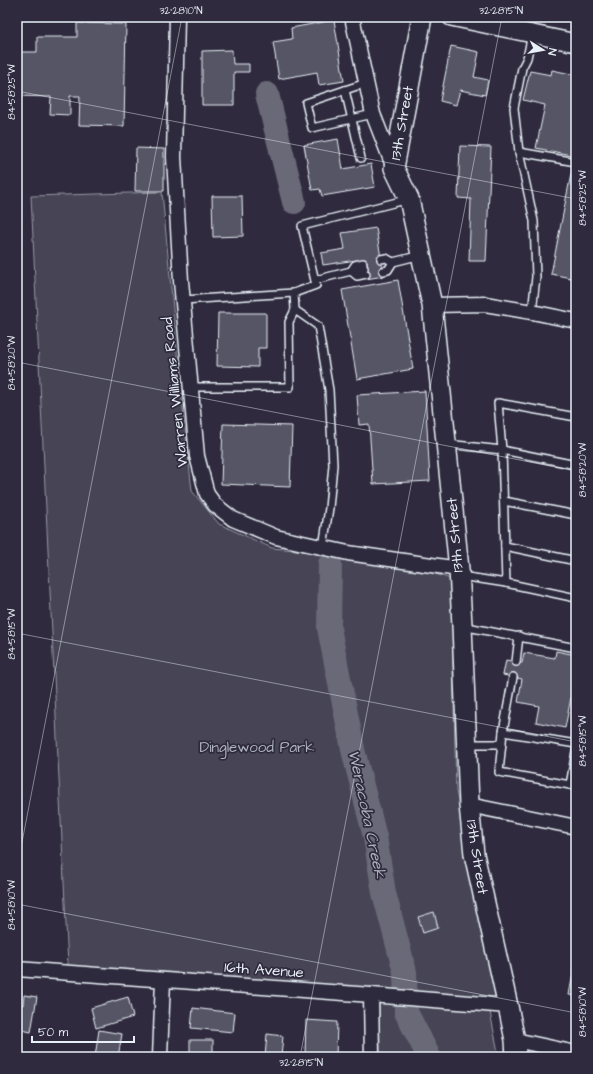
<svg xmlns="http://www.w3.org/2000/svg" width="593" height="1074" viewBox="0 0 593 1074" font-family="'Architects Daughter',sans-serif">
	<rect width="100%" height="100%" fill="#2f2a3d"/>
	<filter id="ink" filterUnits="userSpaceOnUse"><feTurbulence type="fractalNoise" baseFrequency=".025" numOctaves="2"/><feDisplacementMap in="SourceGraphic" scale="8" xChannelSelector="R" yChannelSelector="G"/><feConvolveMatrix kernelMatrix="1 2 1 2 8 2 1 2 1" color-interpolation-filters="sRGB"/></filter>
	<g filter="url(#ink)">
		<g fill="#464455" stroke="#979aa6">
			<path d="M162,192L179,372L192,491L219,524L272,548L386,558L451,579L456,791L499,999L68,966L31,196Z"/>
			<path d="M379,1001L490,1012L499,1057H380Z"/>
		</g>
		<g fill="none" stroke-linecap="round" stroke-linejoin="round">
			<g stroke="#696978" stroke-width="24">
				<path d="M267,94L294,202"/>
				<path d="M330,564L329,628L354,754L375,837L384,893L405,972L406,1012L429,1057"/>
			</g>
		</g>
		<g fill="#575565" stroke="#e8f1f8">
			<path d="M334,20L344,81L319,85L317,72L279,79L273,42L292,39L291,28Z"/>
			<path d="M77,23L126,24L124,126L79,125L80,96H70V115L50,114L51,97L17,96V52H37V37H77Z"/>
			<path d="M451,46L479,52L474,77L488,80L485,95L460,90L456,105L440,101Z"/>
			<path d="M232,50L233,64H249V72H234V105H202V51Z"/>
			<path d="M552,70L576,75V156L536,148L545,105L523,100L530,71L551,75Z"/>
			<path d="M338,139L343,169L371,164L375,187L322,196L320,189L312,190L304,145Z"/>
			<path d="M460,146L491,147L486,261H469L471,199L458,198Z"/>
			<path d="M136,148L164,149V191H135Z"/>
			<path d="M572,169L576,170V279L551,274Z"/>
			<path d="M212,196H242L243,236L213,237Z"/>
			<path d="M376,228L384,276L366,279L363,259L323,265L321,253L345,249L342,233Z"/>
			<path d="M398,280L413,369L357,379L342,290Z"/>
			<path d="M218,313H266V348H258V367L217,366Z"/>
			<path d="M425,391L430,481L373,484L369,424L359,425L357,395Z"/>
			<path d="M223,424L292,426L290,487L221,484Z"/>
			<path d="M556,651L576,655V672L565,728L536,722L539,706L518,702L522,679L503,675L506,660L522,663L524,653L555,658Z"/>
			<path d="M17,727H20L17,757Z"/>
			<path d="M434,912L438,928L423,933L418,917Z"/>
			<path d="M576,957V996L569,995Z"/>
			<path d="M24,995L37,997L31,1032L17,1029V1004L23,1005Z"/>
			<path d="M128,997L133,1017L96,1028L91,1008Z"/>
			<path d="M193,1008L235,1013L233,1032L191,1028Z"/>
			<path d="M306,1020L337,1022L336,1057H305Z"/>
			<path d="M99,1030L122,1034L118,1057H95Z"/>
			<path d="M267,1034L283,1036L281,1057H265Z"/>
			<rect x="190" y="1040" width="23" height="17"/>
		</g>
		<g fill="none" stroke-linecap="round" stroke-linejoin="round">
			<g stroke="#e8f1f8" stroke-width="10">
				<g id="service">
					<path d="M532,34L527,58L522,68L514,108L519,152L534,221L536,277L532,312"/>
					<path d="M345,90L366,83"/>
					<path d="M519,152L576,162"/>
					<path d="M361,158L345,90L306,103L312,128L373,114"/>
					<path d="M381,259L386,258L393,262L421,255"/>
					<path d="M351,271L357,276L366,274"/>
					<path d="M351,271L364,268"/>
					<path d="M383,271L388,270L393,262"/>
					<path d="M315,280L351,271L355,265L363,263"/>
					<path d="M294,293L295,310L318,326L329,390L333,465L329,508L323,547"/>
					<path d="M183,300L294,293L316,285L302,226L409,199"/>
					<path d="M191,387H290L289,322L295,310"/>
					<path d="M447,444L502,450L498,403L576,417"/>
					<path d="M576,465L502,450L506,583L576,598"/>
					<path d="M504,501L576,515"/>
					<path d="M505,546L576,561"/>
					<path d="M461,576L506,583"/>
					<path d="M462,626L576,648"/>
					<path d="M516,662L519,636"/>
					<path d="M513,677L503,732L499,772L570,785"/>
					<path d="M503,732L576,744"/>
					<path d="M468,744H502"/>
					<path d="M576,751L570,785L576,786"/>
				</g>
			</g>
			<g stroke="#e8f1f8" stroke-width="17">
				<g id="minor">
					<path d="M177,17L174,157L181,281L197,456L207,494L215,505L233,519L276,537L348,553L459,569"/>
					<path d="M352,17L373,114L394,168"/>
					<path d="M432,305L485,304L532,312L576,321"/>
					<path d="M469,805L576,827"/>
					<path d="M17,969L371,995L508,1006"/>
					<path d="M371,995L372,1057"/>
					<path d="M515,1040L576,1053"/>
					<path d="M160,1057L163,980"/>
				</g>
			</g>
			<g stroke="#e8f1f8" stroke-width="20">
				<path id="tertiary" d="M451,17L576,43"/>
			</g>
			<g stroke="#e8f1f8" stroke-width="22">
				<path id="secondary" d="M422,17L394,168L409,199L432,305L459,569L462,625L469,805L474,854L508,1006L515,1040L516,1057"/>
			</g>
			<use href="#service" stroke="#2f2a3d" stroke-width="7"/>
			<use href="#minor" stroke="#2f2a3d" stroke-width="14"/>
			<use href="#tertiary" stroke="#2f2a3d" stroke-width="17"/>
			<use href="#secondary" stroke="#2f2a3d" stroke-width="19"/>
		</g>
	</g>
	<path fill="none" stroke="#e8f1f8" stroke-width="1" stroke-opacity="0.45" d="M17,91L576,199M17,362L576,471M17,633L576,742M17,868L182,17M17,904L576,1013M300,1057L502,17"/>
	<g text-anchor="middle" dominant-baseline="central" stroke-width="3.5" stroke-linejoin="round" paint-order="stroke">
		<g font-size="15" fill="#e8f1f8" stroke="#2f2a3d">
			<text transform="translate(402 123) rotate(-80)">13th Street</text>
			<text transform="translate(175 392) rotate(-96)">Warren Williams Road</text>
			<text transform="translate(455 535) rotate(-95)">13th Street</text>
			<text transform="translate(477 857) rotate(81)">13th Street</text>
			<text transform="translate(264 970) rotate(4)">16th Avenue</text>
		</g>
		<g font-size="15" fill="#afb4bf" stroke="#2f2a3d">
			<text x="257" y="747">Dinglewood Park</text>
		</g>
		<g font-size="16" font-style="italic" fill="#afb4be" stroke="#2f2a3d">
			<text transform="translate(367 814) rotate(78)">Weracoba Creek</text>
		</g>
	</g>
	<rect width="593" height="1074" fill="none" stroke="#2f2a3d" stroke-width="44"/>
	<g transform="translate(543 50) rotate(101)" stroke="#2f2a3d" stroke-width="3" paint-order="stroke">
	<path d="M0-3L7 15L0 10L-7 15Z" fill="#e8f1f8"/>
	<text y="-6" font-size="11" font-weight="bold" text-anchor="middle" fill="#e8f1f8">N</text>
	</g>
	<path d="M32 1036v6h102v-6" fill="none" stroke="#e8f1f8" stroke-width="2"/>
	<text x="38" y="1036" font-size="12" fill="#e8f1f8" stroke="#2f2a3d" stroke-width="3" paint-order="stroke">50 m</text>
	<rect x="22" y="22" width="549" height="1030" fill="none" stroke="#e8f1f8" stroke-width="1.5"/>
	<g font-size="10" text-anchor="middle" fill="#e8f1f8">
		<text x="181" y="14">32°28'10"N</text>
		<text x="501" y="14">32°28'15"N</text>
		<text transform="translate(11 92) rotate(-90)" y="4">84°58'25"W</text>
		<text transform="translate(582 198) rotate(-90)" y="4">84°58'25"W</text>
		<text transform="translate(11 363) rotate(-90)" y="4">84°58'20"W</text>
		<text transform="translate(582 470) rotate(-90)" y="4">84°58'20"W</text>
		<text transform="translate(11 634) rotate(-90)" y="4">84°58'15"W</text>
		<text transform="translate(582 741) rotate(-90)" y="4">84°58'15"W</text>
		<text transform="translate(11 905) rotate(-90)" y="4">84°58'10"W</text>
		<text transform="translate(582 1012) rotate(-90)" y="4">84°58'10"W</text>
		<text x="301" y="1066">32°28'15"N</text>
	</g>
</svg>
